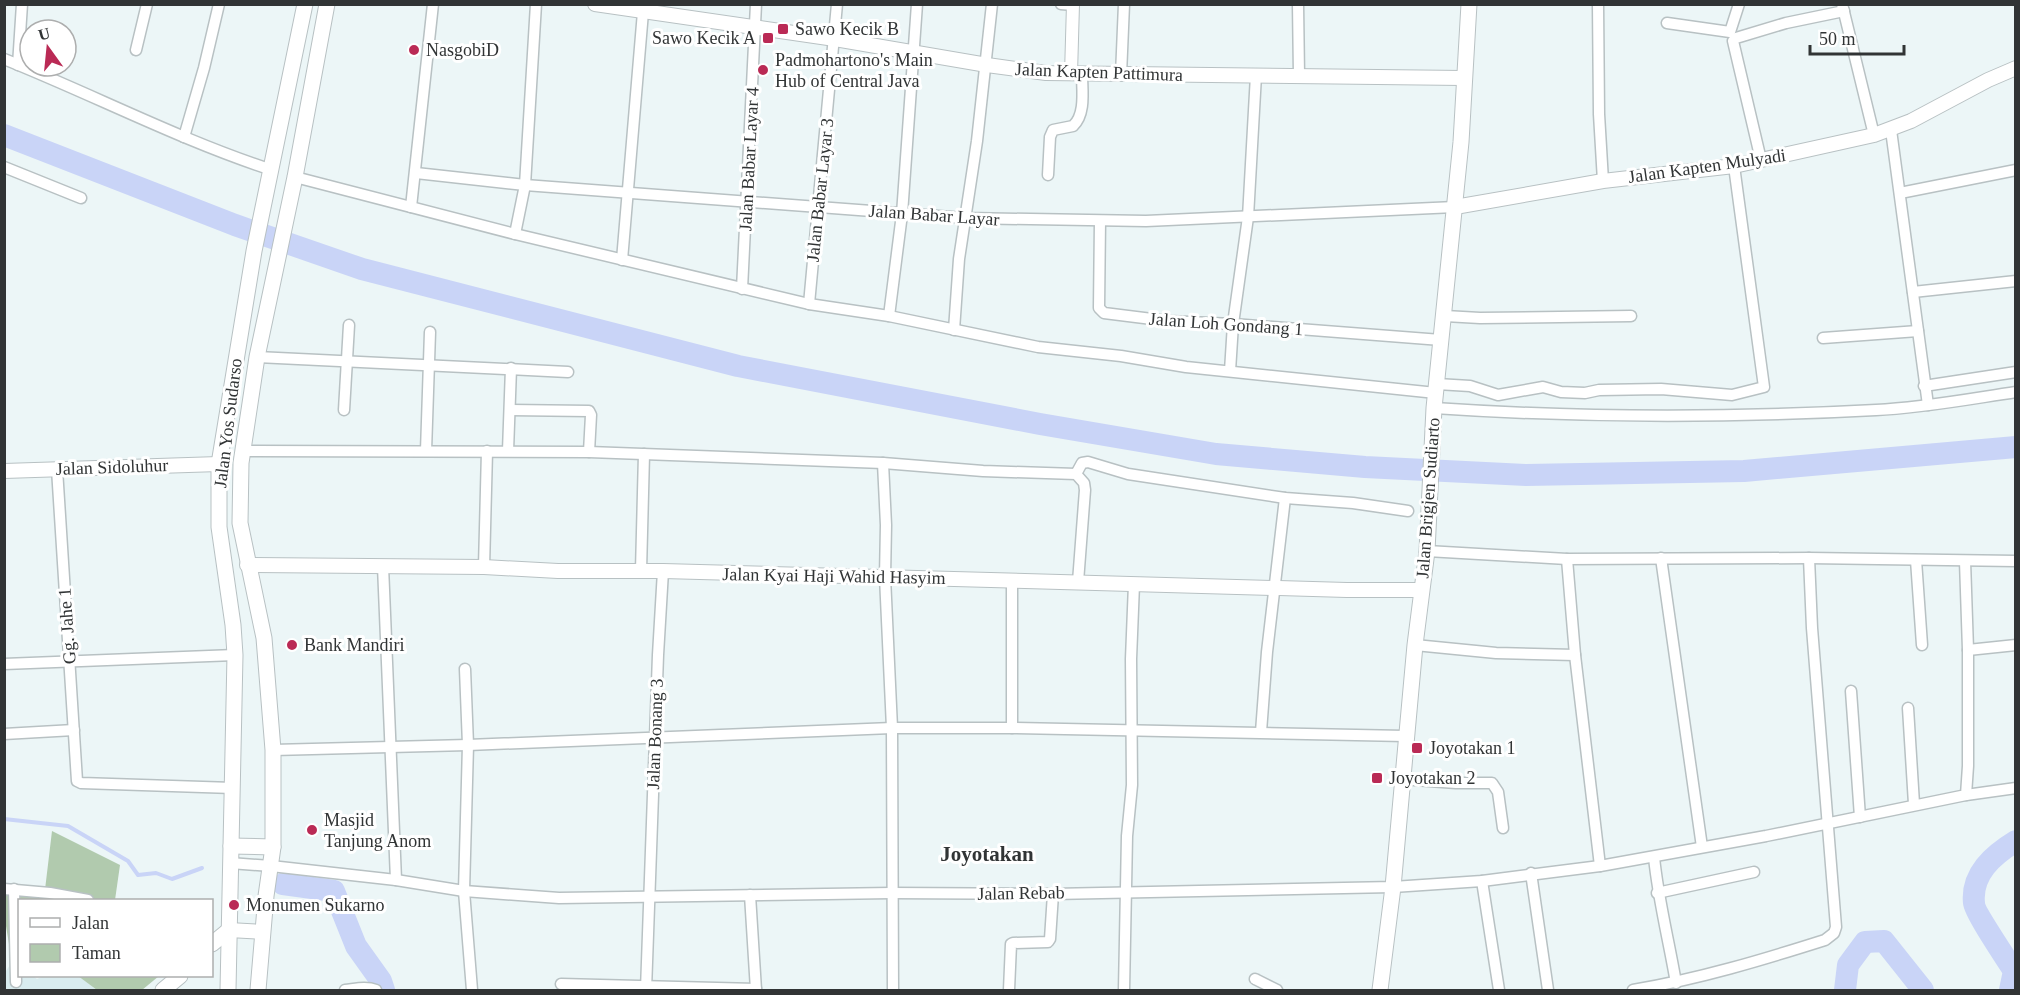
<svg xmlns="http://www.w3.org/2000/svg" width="2020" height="995" viewBox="0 0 2020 995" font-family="Georgia,serif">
	<rect width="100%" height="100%" fill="#ecf6f7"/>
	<path fill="#d9ecef" d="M12,962L20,976H33L37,979L44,976H78L97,990H5L4,974Z"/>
	<g fill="#b1caae">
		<path d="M52,831L120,865L115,900H20L19,967L12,962L5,920L4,893L44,898Z"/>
		<path d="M78,976H159L142,990H97Z"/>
	</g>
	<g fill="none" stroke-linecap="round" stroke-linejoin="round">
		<path stroke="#c9d4f7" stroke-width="4" d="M4,819L68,826L128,861L138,875L156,873L172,879L202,868"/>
		<g stroke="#c9d4f7" stroke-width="22">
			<path d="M4,135L235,225L362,269L738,366L1040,424L1216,454L1365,467L1526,475L1744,471L2016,447"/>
			<path d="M283,884L334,891L356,946L381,981L384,990"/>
			<path d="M1845,990L1848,965L1865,942L1884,941L1923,990"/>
			<path d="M2010,990L2014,971C2007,960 1974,911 1974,903C1971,874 1993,855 2016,841"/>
		</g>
		<g stroke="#b8c1c3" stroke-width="13">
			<g id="minor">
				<path d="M1061,4L1073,5"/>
				<path d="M1298,4L1299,76"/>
				<path d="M1598,4L1599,114L1603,181"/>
				<path d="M1842,4L1874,135"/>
				<path d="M1667,23L1730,32L1739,4"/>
				<path d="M136,50L147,4"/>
				<path d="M4,59C94,95 180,140 272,170"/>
				<path d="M18,65L22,4"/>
				<path d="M1121,75L1124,4"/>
				<path d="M1891,130L1928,405"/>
				<path d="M184,137L204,68L219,4"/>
				<path d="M1761,160L1733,41L1736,38L1786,23L1844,11"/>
				<path d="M4,167L81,198"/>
				<path d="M416,173L525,185L965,218L1146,221L1455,207"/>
				<path d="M1048,175L1050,137L1053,130L1073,126C1086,114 1082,90 1082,74"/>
				<path d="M295,177L515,234L809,304L889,316L1038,347L1121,356L1186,367L1436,393"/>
				<path d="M1900,193L2016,170"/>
				<path d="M411,207L433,4"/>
				<path d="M1100,221L1099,308L1104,313L1168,321L1233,324L1441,340"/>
				<path d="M515,234L525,185L536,4"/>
				<path d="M622,260L643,12"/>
				<path d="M742,289L756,4"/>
				<path d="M1913,292L2016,281"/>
				<path d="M809,304L837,4"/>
				<path d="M889,316L902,214L917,4"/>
				<path d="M1445,316L1480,318L1631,316"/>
				<path d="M954,330L959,259L977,141L992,4"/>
				<path d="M1823,338L1918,331"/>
				<path d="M257,357L568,372"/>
				<path d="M1230,371L1233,324L1248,217L1256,75"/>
				<path d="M1437,384L1470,386L1498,395L1543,387L1561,392L1585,393L1599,390L1661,389L1732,395L1764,387L1734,166"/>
				<path d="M1924,386L2016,372"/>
				<path d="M1434,408C1582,418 1728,418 1876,410C1922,408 1969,399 2016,392"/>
				<path d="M344,410L349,325"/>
				<path d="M510,410L589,411L591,415L589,452"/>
				<path d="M242,451L589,452L883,463L983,471L1076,474L1084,483L1085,490L1078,582"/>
				<path d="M426,451L430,332"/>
				<path d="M508,451L511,368"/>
				<path d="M883,463L886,525L885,577L892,728L893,990"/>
				<path d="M57,469L77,781L81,783L233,788"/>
				<path d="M1076,474L1082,463L1088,462L1128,474L1285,498L1353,503L1408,511"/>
				<path d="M1427,551L1567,559L1809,558L2016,561"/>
				<path d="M1661,558L1702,847"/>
				<path d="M1567,559L1575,655L1600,866"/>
				<path d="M1916,560L1922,645"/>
				<path d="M383,566L396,880"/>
				<path d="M484,567L487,451"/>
				<path d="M641,571L644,454"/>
				<path d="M1012,580V728"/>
				<path d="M1415,645L1496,653L1575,655"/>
				<path d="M1968,650L2016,645"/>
				<path d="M4,664L235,655"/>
				<path d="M465,669L468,745L464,891L472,990"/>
				<path d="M1851,691L1860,817"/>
				<path d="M1908,708L1914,804"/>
				<path d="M1261,732L1267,652L1285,498"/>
				<path d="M4,734L74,730"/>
				<path d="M273,750L468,745L892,728H1012L1405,736"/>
				<path d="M1401,779L1456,783H1492L1498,792L1503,828"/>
				<path d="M1966,795L2016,788"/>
				<path d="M1654,857C1658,899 1669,941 1676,983"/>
				<path d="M230,863L271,866L396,880L464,891L559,898L891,893L1053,894L1393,887L1482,881L1600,866L1766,836L1966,795L1968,766V650L1965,561"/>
				<path d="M1531,873L1548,990"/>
				<path d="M1482,881L1499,990"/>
				<path d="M4,889L50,893L88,900"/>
				<path d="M14,889L16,982"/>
				<path d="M1657,893L1754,872"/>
				<path d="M750,895L756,990"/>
				<path d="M1255,979L1277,990"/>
				<path d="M561,984L756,989"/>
				<path d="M345,990C355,989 366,986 376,990"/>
				<path d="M646,990L658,655L663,571"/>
				<path d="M1009,990L1011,944L1013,943L1048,942L1050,939L1053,894"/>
				<path d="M1124,990L1127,836L1132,785L1131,659L1134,584"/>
				<path d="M1633,990C1699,979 1762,960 1825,940L1834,933L1836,927L1812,628L1809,558"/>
			</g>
		</g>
		<g stroke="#b8c1c3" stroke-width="14">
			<path id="tertiary" d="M1071,74L1073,4"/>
		</g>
		<g stroke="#b8c1c3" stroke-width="16">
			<g id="secondary">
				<path d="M595,4L835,39L987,65L1046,73L1463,78"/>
				<path d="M1455,207L1603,181L1734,166L1874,135L1911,121L1988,80L2016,68"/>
				<path d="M4,471L219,464"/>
				<path d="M247,565L484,567L558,571H663L1347,590H1422"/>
				<path d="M229,930L263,932"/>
			</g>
		</g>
		<g stroke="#b8c1c3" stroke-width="17">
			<g id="primary">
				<path d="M231,846L273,847"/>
				<path d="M212,944L229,930"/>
				<path d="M163,990L180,976"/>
				<path d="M228,990L235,655L233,625L219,527V464L254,251L305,4"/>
				<path d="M258,990L266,896L273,847V750L264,638L240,523L241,463L257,357L295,177L327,4"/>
				<path d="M1380,990L1393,887L1415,645L1427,551L1434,408L1461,142L1469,4"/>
			</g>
		</g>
		<use href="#minor" stroke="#fff" stroke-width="10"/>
		<use href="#tertiary" stroke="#fff" stroke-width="12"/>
		<use href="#secondary" stroke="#fff" stroke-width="14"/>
		<use href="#primary" stroke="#fff" stroke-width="15"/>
	</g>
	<g fill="#ba2a55" stroke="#fff" stroke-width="2">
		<rect x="777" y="23" width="12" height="12" rx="3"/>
		<rect x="762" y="32" width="12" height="12" rx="3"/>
		<circle cx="414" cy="50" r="6"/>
		<circle cx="763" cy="70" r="6"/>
		<circle cx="292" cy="645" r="6"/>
		<rect x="1411" y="742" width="12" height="12" rx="3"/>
		<rect x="1371" y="772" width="12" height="12" rx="3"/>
		<circle cx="312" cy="830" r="6"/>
		<circle cx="234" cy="905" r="6"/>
	</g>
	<g text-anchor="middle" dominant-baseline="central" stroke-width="6" stroke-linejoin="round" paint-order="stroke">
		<g font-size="18" fill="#313435" stroke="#fff" text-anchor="start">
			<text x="795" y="29">Sawo Kecik B</text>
			<text x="756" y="38" text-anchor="end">Sawo Kecik A</text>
			<text x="426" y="50">NasgobiD</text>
			<text x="775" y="60">Padmohartono's Main<tspan x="775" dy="21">Hub of Central Java</tspan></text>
			<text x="304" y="645">Bank Mandiri</text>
			<text x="1429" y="748">Joyotakan 1</text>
			<text x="1389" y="778">Joyotakan 2</text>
			<text x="324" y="820">Masjid<tspan x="324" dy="21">Tanjung Anom</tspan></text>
			<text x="246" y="905">Monumen Sukarno</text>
		</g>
		<g font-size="18" fill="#313435" stroke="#fff">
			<text transform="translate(1099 72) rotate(2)">Jalan Kapten Pattimura</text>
			<text transform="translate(749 159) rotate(-87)">Jalan Babar Layar 4</text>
			<text transform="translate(1707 166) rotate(-8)">Jalan Kapten Mulyadi</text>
			<text transform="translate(820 190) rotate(-84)">Jalan Babar Layar 3</text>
			<text transform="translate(934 215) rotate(4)">Jalan Babar Layar</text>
			<text transform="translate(1226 324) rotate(4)">Jalan Loh Gondang 1</text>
			<text transform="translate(228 423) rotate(-83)">Jalan Yos Sudarso</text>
			<text transform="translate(112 467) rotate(-2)">Jalan Sidoluhur</text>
			<text transform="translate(1428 498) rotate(-86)">Jalan Brigjen Sudiarto</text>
			<text transform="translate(834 576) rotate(1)">Jalan Kyai Haji Wahid Hasyim</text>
			<text transform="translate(67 626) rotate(-94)">Gg. Jahe 1</text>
			<text transform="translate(655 734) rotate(-88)">Jalan Bonang 3</text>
			<text transform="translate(1021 893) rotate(-1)">Jalan Rebab</text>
		</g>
		<g font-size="21" font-weight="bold" fill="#313435" stroke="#fff">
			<text x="987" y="854">Joyotakan</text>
		</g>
	</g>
	<rect width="2020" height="995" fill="none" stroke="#313435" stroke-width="12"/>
	<rect x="18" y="899" width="195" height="78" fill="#ffffff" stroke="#adaeae" stroke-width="1.5"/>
	<rect x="30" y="918" width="30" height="9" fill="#ffffff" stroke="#adaeae" stroke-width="1.5"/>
	<text x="72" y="929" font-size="18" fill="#313435">Jalan</text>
	<rect x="30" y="944" width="30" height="18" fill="#b1caae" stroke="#adaeae" stroke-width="1.5"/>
	<text x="72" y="959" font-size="18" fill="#313435">Taman</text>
	<g transform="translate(48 48) rotate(345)"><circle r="28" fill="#ffffff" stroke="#adaeae" stroke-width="1.5"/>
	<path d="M0-4.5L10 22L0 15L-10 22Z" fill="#ba2a55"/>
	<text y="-9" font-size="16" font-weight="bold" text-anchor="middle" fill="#313435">U</text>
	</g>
	<path d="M1810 45v9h94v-9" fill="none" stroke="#313435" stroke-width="3"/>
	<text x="1819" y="45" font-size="18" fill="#313435" stroke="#ffffff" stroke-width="4.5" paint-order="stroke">50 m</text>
</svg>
